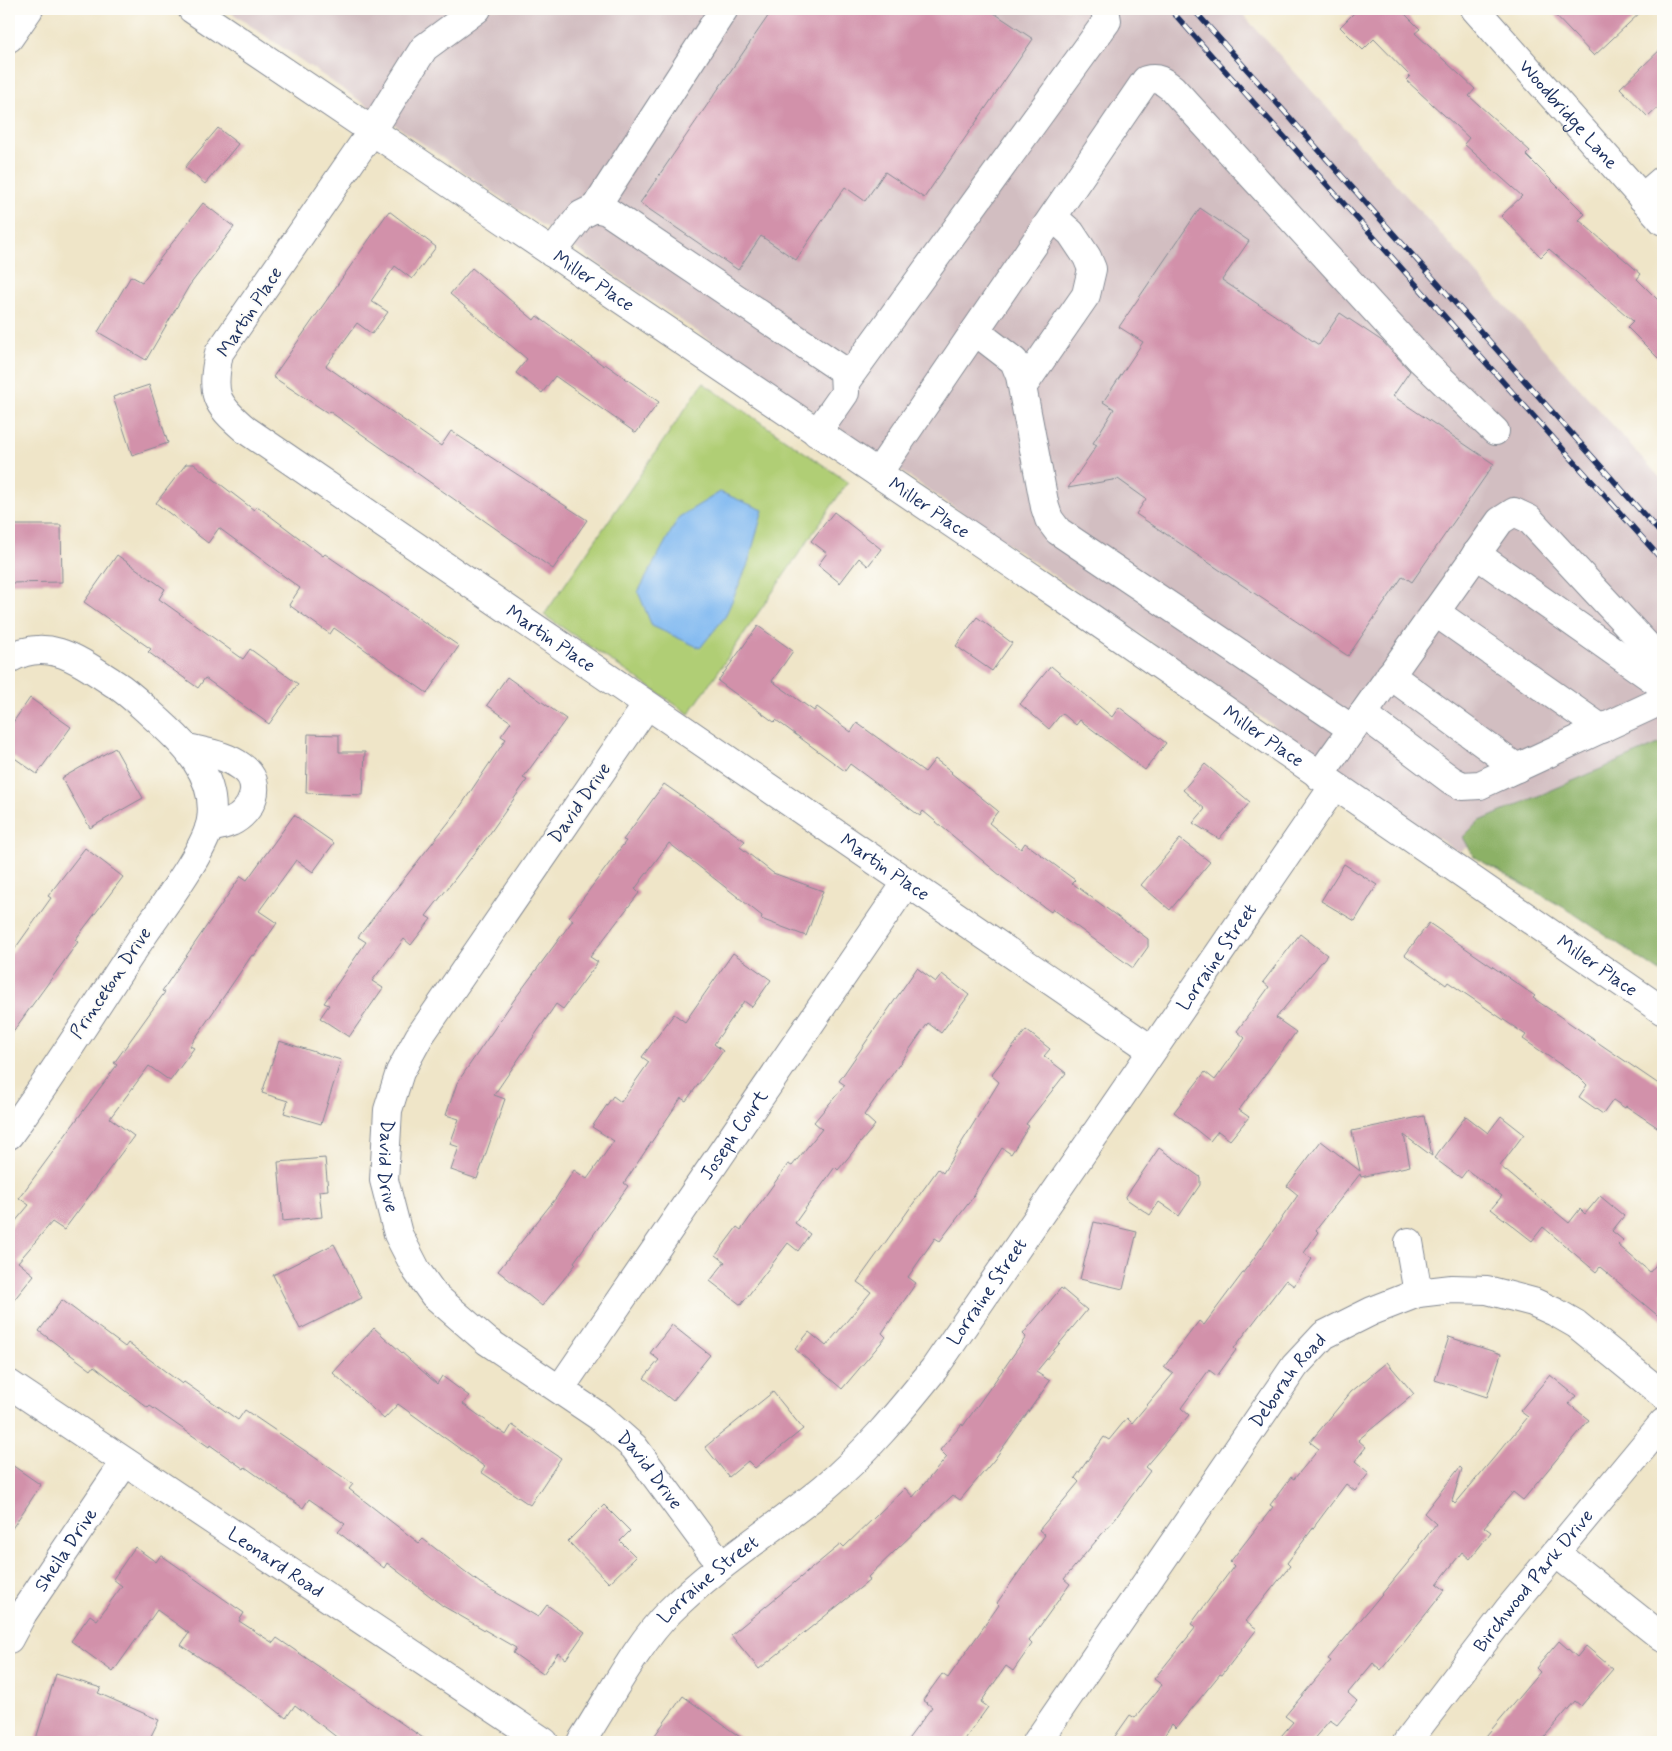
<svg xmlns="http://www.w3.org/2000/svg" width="1672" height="1751" viewBox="0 0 1672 1751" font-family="Mynerve,sans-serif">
	<rect width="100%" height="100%" fill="#fdfcf7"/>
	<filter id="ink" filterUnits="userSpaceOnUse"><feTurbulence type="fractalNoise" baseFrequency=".02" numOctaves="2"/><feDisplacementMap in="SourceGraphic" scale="10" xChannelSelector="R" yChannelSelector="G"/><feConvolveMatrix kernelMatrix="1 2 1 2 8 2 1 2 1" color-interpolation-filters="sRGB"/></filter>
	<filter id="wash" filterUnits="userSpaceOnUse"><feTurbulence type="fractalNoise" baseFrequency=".0096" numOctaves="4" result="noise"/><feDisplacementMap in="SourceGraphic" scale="20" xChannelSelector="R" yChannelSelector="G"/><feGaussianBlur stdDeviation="1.12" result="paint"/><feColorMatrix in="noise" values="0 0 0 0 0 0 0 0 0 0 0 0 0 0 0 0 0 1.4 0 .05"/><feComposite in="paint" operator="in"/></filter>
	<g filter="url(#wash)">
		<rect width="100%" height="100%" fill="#efe5c8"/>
		<path fill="#d2bec1" d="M226,9H1238L1663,481V746L1458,852Z"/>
		<path fill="#b0ce75" stroke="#667e6a" d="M703,383L848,482L689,714L544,615Z"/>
		<path fill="#8cb166" stroke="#547062" d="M1663,742V974L1570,911L1474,857L1463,837L1478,822Z"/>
		<path fill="#7fb8f0" stroke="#4d74a7" d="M720,492L763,510L748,564L725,617L700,648L652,626L638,592L679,517Z"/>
		<g id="blocks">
			<g fill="#d291aa">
				<path d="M773,9H988L1033,39L924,198L885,172L865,201L845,187L796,260L761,236L738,270L640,203Z"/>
				<path d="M1358,9H1400L1420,29L1415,33L1475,89L1469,96L1530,151L1526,155L1585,214L1579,220L1641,274L1637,279L1663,305V363L1627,327L1633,321L1549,249L1541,257L1501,216L1522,196L1464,144L1469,138L1406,80L1410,76L1374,39L1363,50L1340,27Z"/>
				<path d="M1549,9H1644L1594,56Z"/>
				<path d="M1663,47V103L1648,117L1620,88Z"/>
				<path d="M218,128L238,144L205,184L185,167Z"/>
				<path d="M203,203L234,227L189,286L146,360L98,332L131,276L142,282Z"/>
				<path d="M1200,208L1249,241L1222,280L1319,345L1340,313L1382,341L1410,371L1393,396L1494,464L1412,582L1403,576L1348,656L1136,514L1146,499L1118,479L1068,488L1097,445L1093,443L1114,409L1103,402L1143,342L1119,327Z"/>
				<path d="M389,211L436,247L412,279L395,266L371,301L388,312L372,334L357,323L326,366L441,446L451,431L587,520L553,569L329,411L328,413L273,377Z"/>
				<path d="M472,268L534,320L537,316L604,366L605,364L659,402L636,433L555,376L542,393L516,373L527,359L450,294Z"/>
				<path d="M149,385L168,443L132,455L113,397Z"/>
				<path d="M186,464H194L254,510L257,506L323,556L325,554L459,646L427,693L334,628L330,634L289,605L300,588L219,528L208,543L156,503Z"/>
				<path d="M834,512L881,549L868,566L859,558L840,583L818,565L827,553L811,541Z"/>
				<path d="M9,525H61L62,582L9,583Z"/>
				<path d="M117,555L165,589L159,599L243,659L250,649L298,684L269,724L205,678L198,688L148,652L151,649L84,602Z"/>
				<path d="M977,617L1012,643L992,671L956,646Z"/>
				<path d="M758,626L793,651L772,681L814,711L817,707L851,732L857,723L925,772L935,759L952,772L951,773L998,811L989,823L1021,849L1025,843L1075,880L1072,883L1148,939V947L1133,968L1053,909L1051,912L1001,876L923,811L920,816L850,764L845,771L776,720L774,722L718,681Z"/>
				<path d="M1051,666L1112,717L1119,707L1166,743L1145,770L1080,720L1076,725L1062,713L1049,729L1020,704Z"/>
				<path d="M507,677L566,719L523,778L527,780L488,836L426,916L431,919L411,945L404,939L372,981L383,988L349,1037L320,1018L329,1005L324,1003L366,942L358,937L456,813L506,739L501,736L511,722L487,705Z"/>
				<path d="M30,698L71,727L37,774L9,754V728Z"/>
				<path d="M308,734L339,735V752H365L363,795L306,793Z"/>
				<path d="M115,748L143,798L90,828L62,778Z"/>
				<path d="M1205,764L1250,802L1219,839L1193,823L1205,809L1183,790Z"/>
				<path d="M664,784L745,841L740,847L773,873L823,891L806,936L761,919L762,916L669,843L635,889L639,893L590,957L598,962L563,1009L556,1004L494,1095L505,1099L477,1179L451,1170L459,1147L450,1144L459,1119L446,1115L457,1083L514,1000L573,920L569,917L626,841L623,840Z"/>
				<path d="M294,815L334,843L313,872L296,860L259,911L277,923L254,956L252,955L190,1046L194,1048L170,1081L149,1066L110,1118L134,1136L64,1230L52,1222L18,1262L34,1275L9,1306V1229L29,1205L19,1198L117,1065L114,1063L165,992L162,991L241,876L247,880Z"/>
				<path d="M1180,839L1210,862L1170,910L1141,885Z"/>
				<path d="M85,848L123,877L75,940L78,942L9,1037V957L51,898L48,896Z"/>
				<path d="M1344,864L1377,885L1355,921L1321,901Z"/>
				<path d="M1429,923L1535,996L1533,998L1663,1087V1131L1626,1106L1625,1108L1613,1100L1603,1114L1579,1097L1587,1085L1580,1078L1523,1039L1526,1035L1448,982L1446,985L1405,955Z"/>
				<path d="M1300,934L1327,955L1276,1018L1296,1032L1239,1110L1249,1117L1230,1140L1218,1131L1210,1141L1174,1112L1205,1072L1215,1080L1245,1038L1237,1031L1269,987L1263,982Z"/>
				<path d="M733,953L771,980L752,1007L744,1001L714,1044L723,1051L686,1101L681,1098L624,1183L628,1186L574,1262L576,1264L542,1306L498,1271L556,1198L574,1170L587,1179L614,1141L592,1127L613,1096L621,1102L649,1062L642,1057L674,1014L685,1022Z"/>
				<path d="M917,968L936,982L942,974L969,995L941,1033L928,1023L864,1115L875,1125L838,1170L835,1167L795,1223L810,1234L798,1251L788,1243L741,1305L710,1281L725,1262L716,1255L737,1227L741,1230L788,1164L792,1166L822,1129L814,1122L845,1085L839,1081Z"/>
				<path d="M1026,1030L1050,1049L1044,1056L1066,1073L1026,1124L1029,1126L1011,1154L1002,1148L973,1195L974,1196L940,1241L935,1238L908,1277L916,1283L882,1333L886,1337L842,1389L795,1349L809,1332L826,1346L871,1292L857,1282L938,1169L943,1173L999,1082L991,1075Z"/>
				<path d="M279,1041L341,1060L321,1124L284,1113L288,1101L262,1093Z"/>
				<path d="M1424,1116L1432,1156L1404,1135L1410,1166L1361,1177L1360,1174L1316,1230L1318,1232L1304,1253L1312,1259L1294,1286L1286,1280L1234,1348L1236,1350L1217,1376L1209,1370L1181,1408L1189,1415L1145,1467L1150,1471L1117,1516L1064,1579L1070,1584L1029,1641L1032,1644L1013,1671L1006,1666L981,1702L988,1707L963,1742H906L932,1707L923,1700L942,1674L948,1678L999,1605L997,1603L1045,1535L1039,1530L1079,1482L1075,1478L1104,1437L1109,1440L1127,1418L1132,1423L1173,1374L1164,1367L1199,1321L1204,1325L1254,1258L1298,1195L1287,1186L1321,1141L1360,1171L1352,1131Z"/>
				<path d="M1466,1116L1488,1133L1501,1116L1524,1134L1500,1166L1569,1223L1580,1209L1585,1214L1600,1196L1624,1216L1612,1231L1623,1240L1618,1245L1650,1272L1663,1256V1320L1600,1267L1596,1272L1543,1227L1532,1241L1491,1209L1502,1196L1467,1170L1461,1178L1434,1158Z"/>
				<path d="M1159,1148L1200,1177V1185L1179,1216L1159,1202L1150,1215L1125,1198Z"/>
				<path d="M325,1158L328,1190L319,1191L322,1217L283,1221L278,1162Z"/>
				<path d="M1094,1222L1137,1232L1123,1289L1080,1279Z"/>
				<path d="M334,1244L362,1298L300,1329L273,1275Z"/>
				<path d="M1061,1288L1087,1310L1036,1372L1050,1381L994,1460L960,1500L953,1495L868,1577L870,1580L759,1669L731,1635L841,1544L844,1547L905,1488L913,1497L947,1457L940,1450L962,1424L963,1426L1026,1337L1023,1334Z"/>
				<path d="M62,1300L125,1347L128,1343L182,1384L184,1382L238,1420L245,1410L304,1450L353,1484L349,1489L419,1543L423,1539L480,1583L538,1617L547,1605L585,1632L566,1659L558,1653L543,1674L513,1653L516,1648L443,1606L387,1563L384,1568L338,1532L345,1524L309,1499L303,1508L245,1467L244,1469L210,1445L209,1447L150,1406L148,1408L94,1366L91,1370L39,1331Z"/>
				<path d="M672,1325L710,1355L673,1401L644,1378L659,1360L650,1353Z"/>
				<path d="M374,1328L437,1384L442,1376L469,1396L463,1404L506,1435L512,1425L561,1458L530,1505L481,1472L485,1467L398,1404L384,1419L333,1373Z"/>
				<path d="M1449,1337L1501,1354L1487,1397L1435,1380Z"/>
				<path d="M1387,1362L1414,1394L1358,1440L1366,1447L1355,1461L1369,1473L1355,1491L1346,1484L1287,1563L1290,1566L1246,1621L1257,1629L1222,1675L1220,1674L1176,1728L1172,1724L1160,1742H1111L1130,1715L1135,1718L1162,1685L1154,1679L1196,1627L1191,1624L1234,1566L1230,1562L1273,1507L1270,1505L1291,1477L1294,1479L1319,1449L1310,1442L1351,1392Z"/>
				<path d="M1550,1375L1576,1396L1569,1404L1589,1420L1523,1500L1513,1492L1484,1527L1491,1532L1470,1559L1462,1552L1437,1584L1445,1590L1402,1644L1381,1670L1373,1663L1348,1693L1357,1701L1337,1725L1330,1720L1311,1742H1276L1293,1722L1285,1716L1331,1661L1328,1659L1420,1548L1419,1546L1436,1524L1424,1513L1460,1467L1462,1469L1452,1501L1455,1504L1528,1417L1520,1411Z"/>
				<path d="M773,1392L803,1429L755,1468L748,1461L729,1477L705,1447Z"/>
				<path d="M9,1463L41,1485L9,1533Z"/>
				<path d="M604,1505L630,1531L620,1541L636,1557L609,1583L568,1541Z"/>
				<path d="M135,1547L156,1562L161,1555L244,1613L239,1621L273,1643L277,1638L429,1742H343L295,1705L286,1718L262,1699L181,1645L189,1633L157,1610L113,1672L71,1641L90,1615L97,1620L122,1586L113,1579Z"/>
				<path d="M1559,1641L1577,1657L1586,1646L1613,1669L1581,1706L1575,1701L1540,1742H1481L1540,1672L1536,1668Z"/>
				<path d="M56,1674L101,1688L98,1693L159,1720L148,1742H35Z"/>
				<path d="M683,1696L747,1742H650Z"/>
			</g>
		</g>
	</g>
	<g filter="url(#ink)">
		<use href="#blocks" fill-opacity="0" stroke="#858a93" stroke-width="1"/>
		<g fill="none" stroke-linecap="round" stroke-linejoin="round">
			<g stroke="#858a93" stroke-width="30">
				<g id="minor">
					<path id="s1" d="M192,9L1058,595L1663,1011"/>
					<path id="s2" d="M477,9L424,48L372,131L219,353C211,394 214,403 246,430L1152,1050"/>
					<path id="s3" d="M1475,9L1663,221"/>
					<path d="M9,38L29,9"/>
					<path d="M1642,198L1663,180"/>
					<path d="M595,208L724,9"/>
					<path d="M552,253L581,215L595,208L607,211L844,371L845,393L817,433"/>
					<path d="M975,331L1014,361L1020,376L1045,507L1049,519L1058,531L1352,729"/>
					<path d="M846,381L1107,21L1105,9"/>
					<path d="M1023,386L1086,295L1092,269L1087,257L1071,233L1053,217"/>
					<path d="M878,473L1146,80C1158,77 1163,81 1172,88L1421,360L1495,431"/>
					<path d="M1476,554L1663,686"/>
					<path d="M1435,612L1602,729"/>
					<path d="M9,659C49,635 82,663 115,684C128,692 139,703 150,713C181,741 218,773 211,820C207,849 160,910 142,937C98,1003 56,1071 9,1135"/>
					<path d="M1390,675L1517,768"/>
					<path id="s4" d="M647,705L419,1037L400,1072L388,1110L384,1180L398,1234L417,1271L434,1295L487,1341L600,1417L634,1447L721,1565"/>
					<path d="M1363,714L1451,780L1462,786L1480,785L1663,700"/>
					<path d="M188,748C208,753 226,755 242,767C265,783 252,812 231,822C224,825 216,827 209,828"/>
					<path d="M1319,776L1500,521L1514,512L1529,519L1663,663"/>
					<path d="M1409,1242L1418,1293"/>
					<path id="s5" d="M9,1384L544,1742"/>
					<path id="s6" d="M560,1389L907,882"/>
					<path d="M1556,1553L1663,1638"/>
					<path id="s7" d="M9,1639L23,1613L125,1462"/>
					<path id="s8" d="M581,1742C608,1701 636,1645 670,1611C717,1564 773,1530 824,1488C866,1453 900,1411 934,1369L1334,786"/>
					<path id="s9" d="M1037,1742L1295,1366L1324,1335L1372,1311L1418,1293L1452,1289L1487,1290L1533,1302L1555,1312L1576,1324L1663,1395"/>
					<path id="s10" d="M1407,1742L1508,1610L1663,1423"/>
				</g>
			</g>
			<use href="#minor" stroke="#fff" stroke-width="28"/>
			<g stroke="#1b2f5e" stroke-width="5.5">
				<g id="rail">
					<path d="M1170,9L1663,561"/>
					<path d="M1193,9L1663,536"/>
				</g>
			</g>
			<use href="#rail" stroke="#fdfcf7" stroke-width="4" stroke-dasharray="11" stroke-linecap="butt"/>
		</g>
	</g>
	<g text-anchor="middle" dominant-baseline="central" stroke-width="4" stroke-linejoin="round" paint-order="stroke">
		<g font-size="19" fill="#1b2f5e" stroke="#fdfcf7">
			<text stroke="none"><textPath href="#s3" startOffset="141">Woodbridge Lane</textPath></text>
			<text stroke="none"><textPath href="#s1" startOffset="485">Miller Place</textPath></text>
			<text transform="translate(250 312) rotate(-57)">Martin Place</text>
			<text stroke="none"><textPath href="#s1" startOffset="890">Miller Place</textPath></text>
			<text stroke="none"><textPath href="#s2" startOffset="891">Martin Place</textPath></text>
			<text stroke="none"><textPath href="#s1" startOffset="1295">Miller Place</textPath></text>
			<text transform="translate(580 803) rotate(-55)">David Drive</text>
			<text stroke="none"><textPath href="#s2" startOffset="1296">Martin Place</textPath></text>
			<text stroke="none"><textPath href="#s8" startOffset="1018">Lorraine Street</textPath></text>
			<text stroke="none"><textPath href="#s1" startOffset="1700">Miller Place</textPath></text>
			<text transform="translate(111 983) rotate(-56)">Princeton Drive</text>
			<text stroke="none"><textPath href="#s6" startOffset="308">Joseph Court</textPath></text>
			<text stroke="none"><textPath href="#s4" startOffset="539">David Drive</textPath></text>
			<text stroke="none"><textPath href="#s8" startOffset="612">Lorraine Street</textPath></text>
			<text stroke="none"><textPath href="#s9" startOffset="440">Deborah Road</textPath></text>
			<text stroke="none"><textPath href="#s4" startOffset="959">David Drive</textPath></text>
			<text stroke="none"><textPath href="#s7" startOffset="106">Sheila Drive</textPath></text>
			<text stroke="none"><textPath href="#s5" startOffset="321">Leonard Road</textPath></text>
			<text stroke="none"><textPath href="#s10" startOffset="205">Birchwood Park Drive</textPath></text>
			<text stroke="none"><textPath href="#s8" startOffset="208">Lorraine Street</textPath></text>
		</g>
	</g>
	<rect width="1672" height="1751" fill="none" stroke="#fdfcf7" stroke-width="30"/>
</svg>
